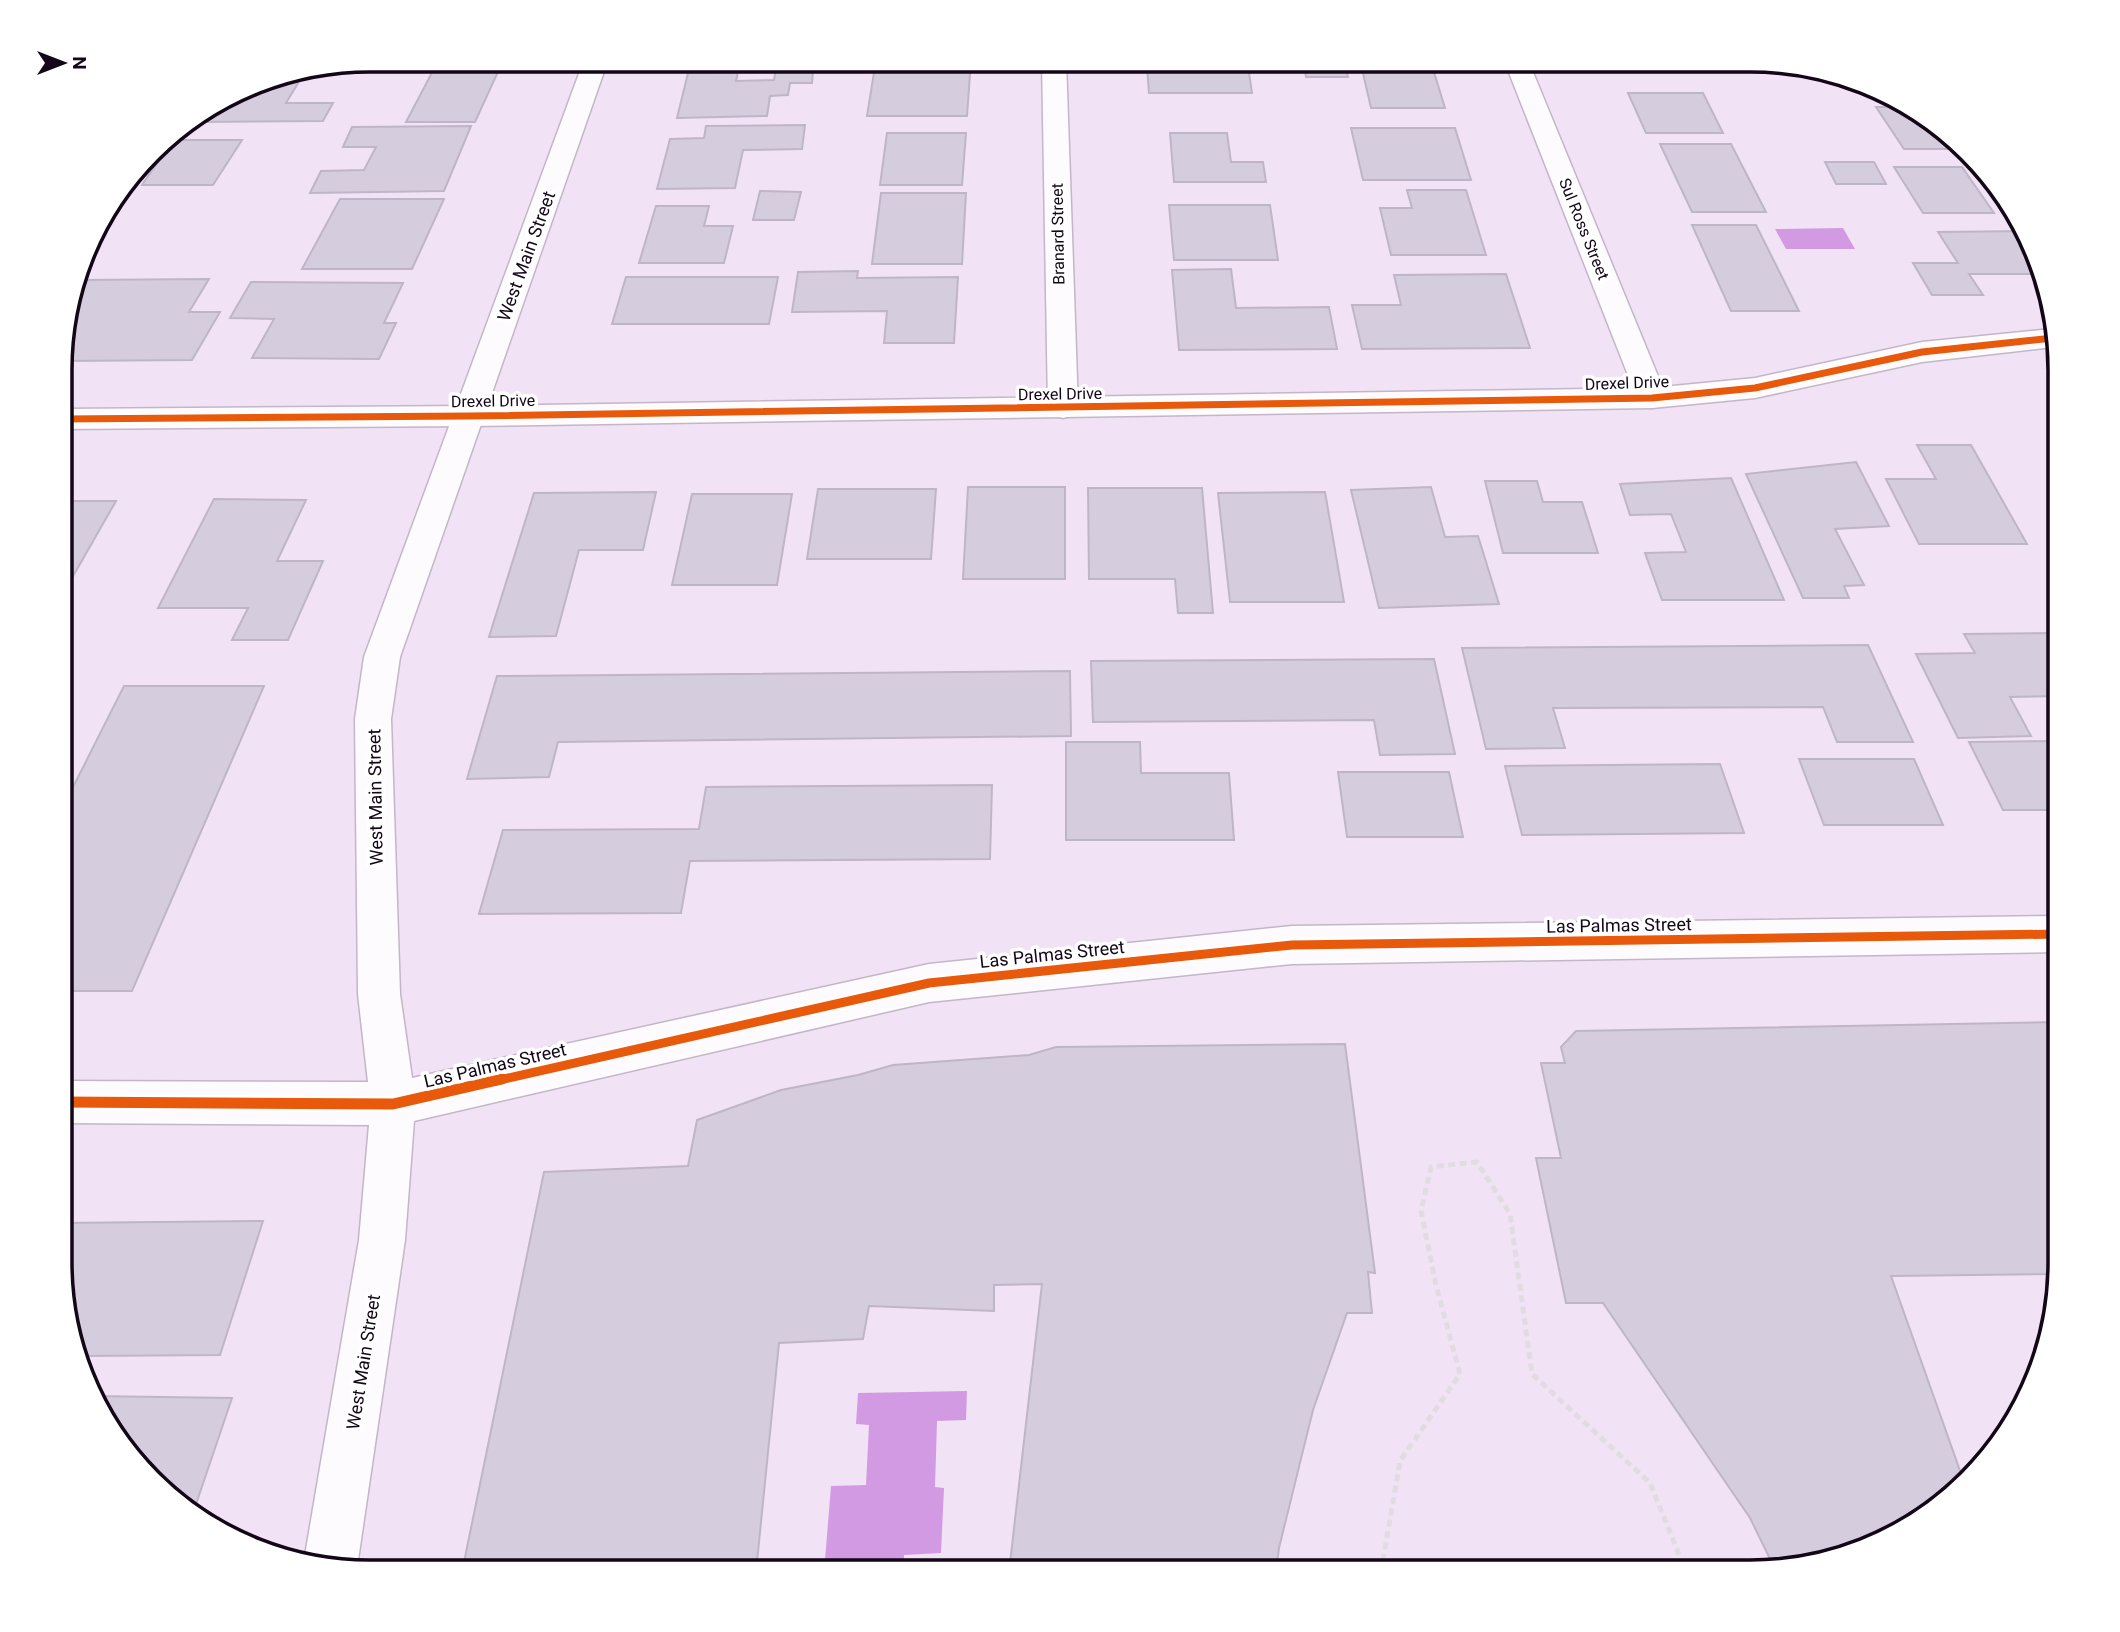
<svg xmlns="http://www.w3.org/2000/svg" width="2120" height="1632" viewBox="0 0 2120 1632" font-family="Roboto,sans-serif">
	<rect width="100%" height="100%" fill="#f1e3f5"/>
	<g fill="#d29ae2">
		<path d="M1843,228L1855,249H1786L1775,229Z"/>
		<path d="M967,1391L966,1420L937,1421L935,1487L944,1488L941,1553L904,1555L903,1572H829L830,1561L825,1560L831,1486L866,1485L869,1425L856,1424L858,1393Z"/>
	</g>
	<g fill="#d5cddd" stroke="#bfb5c8" stroke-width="2">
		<path d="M876,60H971L967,116H867Z"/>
		<path d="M1303,60H1344L1348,77H1306Z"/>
		<path d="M1607,60H1690L1696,72H1613Z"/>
		<path d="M814,61L812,83H790L788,95L770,96L767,116L677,118L688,73L738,72L736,81L774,80L777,62Z"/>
		<path d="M437,63H502L475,122H406Z"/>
		<path d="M1147,66H1248L1252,93H1149Z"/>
		<path d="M1362,69H1433L1445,108H1371Z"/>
		<path d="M306,70L286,103H333L323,121L199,122L205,113L269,76Z"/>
		<path d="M1848,78L1869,83L1883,92H1856Z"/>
		<path d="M1628,93H1703L1723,133H1646Z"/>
		<path d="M1876,107H1908L1955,136L1965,149H1904Z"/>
		<path d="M805,125L802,149L743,150L735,188L657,189L670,139L704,138L706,126Z"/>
		<path d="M471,126L444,191L310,193L321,171L364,170L376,147H343L352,127Z"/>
		<path d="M1351,128H1455L1471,180H1363Z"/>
		<path d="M887,133H966L962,185H880Z"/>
		<path d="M1170,133H1227L1231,162H1263L1266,182H1174Z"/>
		<path d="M173,140H242L213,185H142Z"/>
		<path d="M1660,144H1731L1766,212H1692Z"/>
		<path d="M1825,162H1874L1886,184H1836Z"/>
		<path d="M1894,167H1962L1994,213H1923Z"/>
		<path d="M1407,190H1466L1486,255H1391L1380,208H1412Z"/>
		<path d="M760,191L801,192L794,220H753Z"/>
		<path d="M881,193H966L962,264H872Z"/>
		<path d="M340,199H444L412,269H302Z"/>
		<path d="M1169,205H1270L1278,260H1174Z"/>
		<path d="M656,206H709L704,226H733L724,263H639Z"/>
		<path d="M1692,225H1756L1799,311H1731Z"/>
		<path d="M2028,231L2038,274H1969L1983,295H1932L1913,263H1958L1938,232Z"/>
		<path d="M1231,269L1236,308L1329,307L1337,349L1179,350L1172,270Z"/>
		<path d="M858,271L857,278L958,277L954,343H884L887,311L792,312L798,272Z"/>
		<path d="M1506,274L1530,348L1362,349L1352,305H1401L1394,275Z"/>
		<path d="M626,277H778L769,324H612Z"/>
		<path d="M209,279L189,312H220L192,360L62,361V329L79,280Z"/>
		<path d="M251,282L403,283L384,323H396L379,359L252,358L274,319L230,318Z"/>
		<path d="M1917,445H1971L2027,544H1919L1886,479H1936Z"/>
		<path d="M1856,462L1889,526L1835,529L1864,585L1844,586L1849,598H1803L1746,474Z"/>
		<path d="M1731,478L1784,600H1662L1645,553L1686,552L1671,514L1630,515L1620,484Z"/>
		<path d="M1485,481H1537L1543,502H1582L1598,553H1503Z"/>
		<path d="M968,487H1065V579H963Z"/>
		<path d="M1431,487L1445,537L1478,536L1499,604L1379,608L1351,490Z"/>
		<path d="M1088,488H1202L1213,613H1178L1175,579H1089Z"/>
		<path d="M818,489H936L931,559H807Z"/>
		<path d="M656,492L643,550H579L556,636L489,637L534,493Z"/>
		<path d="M1325,492L1344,602H1230L1218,493Z"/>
		<path d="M692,494H792L777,585H672Z"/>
		<path d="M214,499L306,500L277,561H323L288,640H232L248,608H158Z"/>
		<path d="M62,501H116L64,592H62Z"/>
		<path d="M2060,633V696L2010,697L2031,736L1958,738L1916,654L1975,653L1964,634Z"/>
		<path d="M1868,645L1913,742H1837L1823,707L1553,708L1565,748L1486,749L1462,648Z"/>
		<path d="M1434,659L1455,754L1380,755L1374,720L1093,722L1091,661Z"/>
		<path d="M1070,671L1071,736L558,742L549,777L467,779L497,676Z"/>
		<path d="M124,686H264L132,991H61V811Z"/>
		<path d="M2060,741V810H2003L1969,742Z"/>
		<path d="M1066,742H1140L1141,773H1229L1234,840H1066Z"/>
		<path d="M1799,759H1914L1943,825H1824Z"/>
		<path d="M1720,764L1744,833L1522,835L1505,766Z"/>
		<path d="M1338,772H1449L1463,837H1347Z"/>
		<path d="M992,785L990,859L690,861L681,913L479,914L503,830L699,829L706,787Z"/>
		<path d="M2060,1022V1274L1891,1276L1964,1482L1887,1541L1774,1567L1750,1518L1603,1303H1566L1536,1158H1561L1541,1063H1565L1561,1047L1576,1031Z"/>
		<path d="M1345,1044L1375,1273L1368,1272L1372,1313H1347L1313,1410L1279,1548L1276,1572H1009L1042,1284L994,1285V1311L869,1306L863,1339L779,1343L756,1572H462L544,1172L688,1166L697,1120L781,1090L858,1075L893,1065L1029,1055L1056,1047Z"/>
		<path d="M263,1221L220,1355L80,1356L60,1283V1223Z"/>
		<path d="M90,1396L232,1398L193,1513L165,1496Z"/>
	</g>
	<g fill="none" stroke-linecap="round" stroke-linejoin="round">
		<g stroke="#c3b6c7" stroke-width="3">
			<g id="minor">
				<path d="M584,60H608L400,657L391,719L400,994L412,1078L929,964L1292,926L2060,916V952L1292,964L929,1002L414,1121L405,1240L357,1567L355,1572H350L304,1561L359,1240L369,1125L61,1123V1081L368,1082L358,994L355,719L364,657Z"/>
				<path d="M1042,60H1066L1078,408L1074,415L1063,418L1052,415L1048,408Z"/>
				<path d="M1504,60H1528L1667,398L1663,405L1652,408L1641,405L1637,398Z"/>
			</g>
		</g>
		<g stroke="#c3b6c7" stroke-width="3">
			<path id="tertiary" d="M2051,329L2055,347H2053L1922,362L1755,398L1652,408L469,426L62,429V409L469,406L1652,388L1755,378L1922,342Z"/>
		</g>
		<path stroke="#e0dce1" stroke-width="5" stroke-dasharray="7 4.5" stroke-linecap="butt" d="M1381,1572L1400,1461L1460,1374L1436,1285L1421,1211L1431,1167L1477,1162L1510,1214L1532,1374L1650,1483L1686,1572"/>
		<use href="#minor" fill="#fdfbfe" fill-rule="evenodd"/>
		<use href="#tertiary" fill="#fdfbfe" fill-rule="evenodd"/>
		<g stroke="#fff" stroke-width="10">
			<path id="cycleway-far2" d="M62,419L469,416L1652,398L1755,388L1922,352L2053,338"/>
		</g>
		<g stroke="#fff" stroke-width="13">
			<path id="cycleway-far1" d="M495,1081L929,983L1292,945L2060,934"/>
		</g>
		<g stroke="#fff" stroke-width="16">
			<path id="cycleway" d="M61,1102L393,1104L502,1079"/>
		</g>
		<use href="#cycleway-far2" stroke="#e8590c" stroke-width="7"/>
		<use href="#cycleway-far1" stroke="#e8590c" stroke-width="9"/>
		<use href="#cycleway" stroke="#e8590c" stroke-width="11"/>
	</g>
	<g text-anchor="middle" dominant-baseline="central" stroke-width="7" stroke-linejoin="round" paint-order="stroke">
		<g font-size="16" fill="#130617" stroke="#fff">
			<text transform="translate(1584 229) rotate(68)">Sul Ross Street</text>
			<text transform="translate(1058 234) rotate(-91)">Branard Street</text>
			<text transform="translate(1627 383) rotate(-2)">Drexel Drive</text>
			<text transform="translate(1060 394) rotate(-1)">Drexel Drive</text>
			<text transform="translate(493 401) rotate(-1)">Drexel Drive</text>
		</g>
		<g font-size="18" fill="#130617" stroke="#fff">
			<text transform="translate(526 256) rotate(-70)">West Main Street</text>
			<text transform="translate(375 797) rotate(-91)">West Main Street</text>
			<text transform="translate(1619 925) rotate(-1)">Las Palmas Street</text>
			<text transform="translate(1052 954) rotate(-6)">Las Palmas Street</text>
			<text transform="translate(495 1065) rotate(-13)">Las Palmas Street</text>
			<text transform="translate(363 1362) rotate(-81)">West Main Street</text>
		</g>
	</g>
	<path d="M0 0H2120V1632H0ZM370 72H1750A298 298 0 0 1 2048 370V1262A298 298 0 0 1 1750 1560H370A298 298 0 0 1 72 1262V370A298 298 0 0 1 370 72Z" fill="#fff" fill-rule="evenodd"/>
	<path fill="none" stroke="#130617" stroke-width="3.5" d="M370 72H1750A298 298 0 0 1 2048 370V1262A298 298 0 0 1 1750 1560H370A298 298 0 0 1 72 1262V370A298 298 0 0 1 370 72Z"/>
	<g transform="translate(63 63) rotate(90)" stroke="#ffffff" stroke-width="5" paint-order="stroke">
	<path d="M0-5L12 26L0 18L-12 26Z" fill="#130617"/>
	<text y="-10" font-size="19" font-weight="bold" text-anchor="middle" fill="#130617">N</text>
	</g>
</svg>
